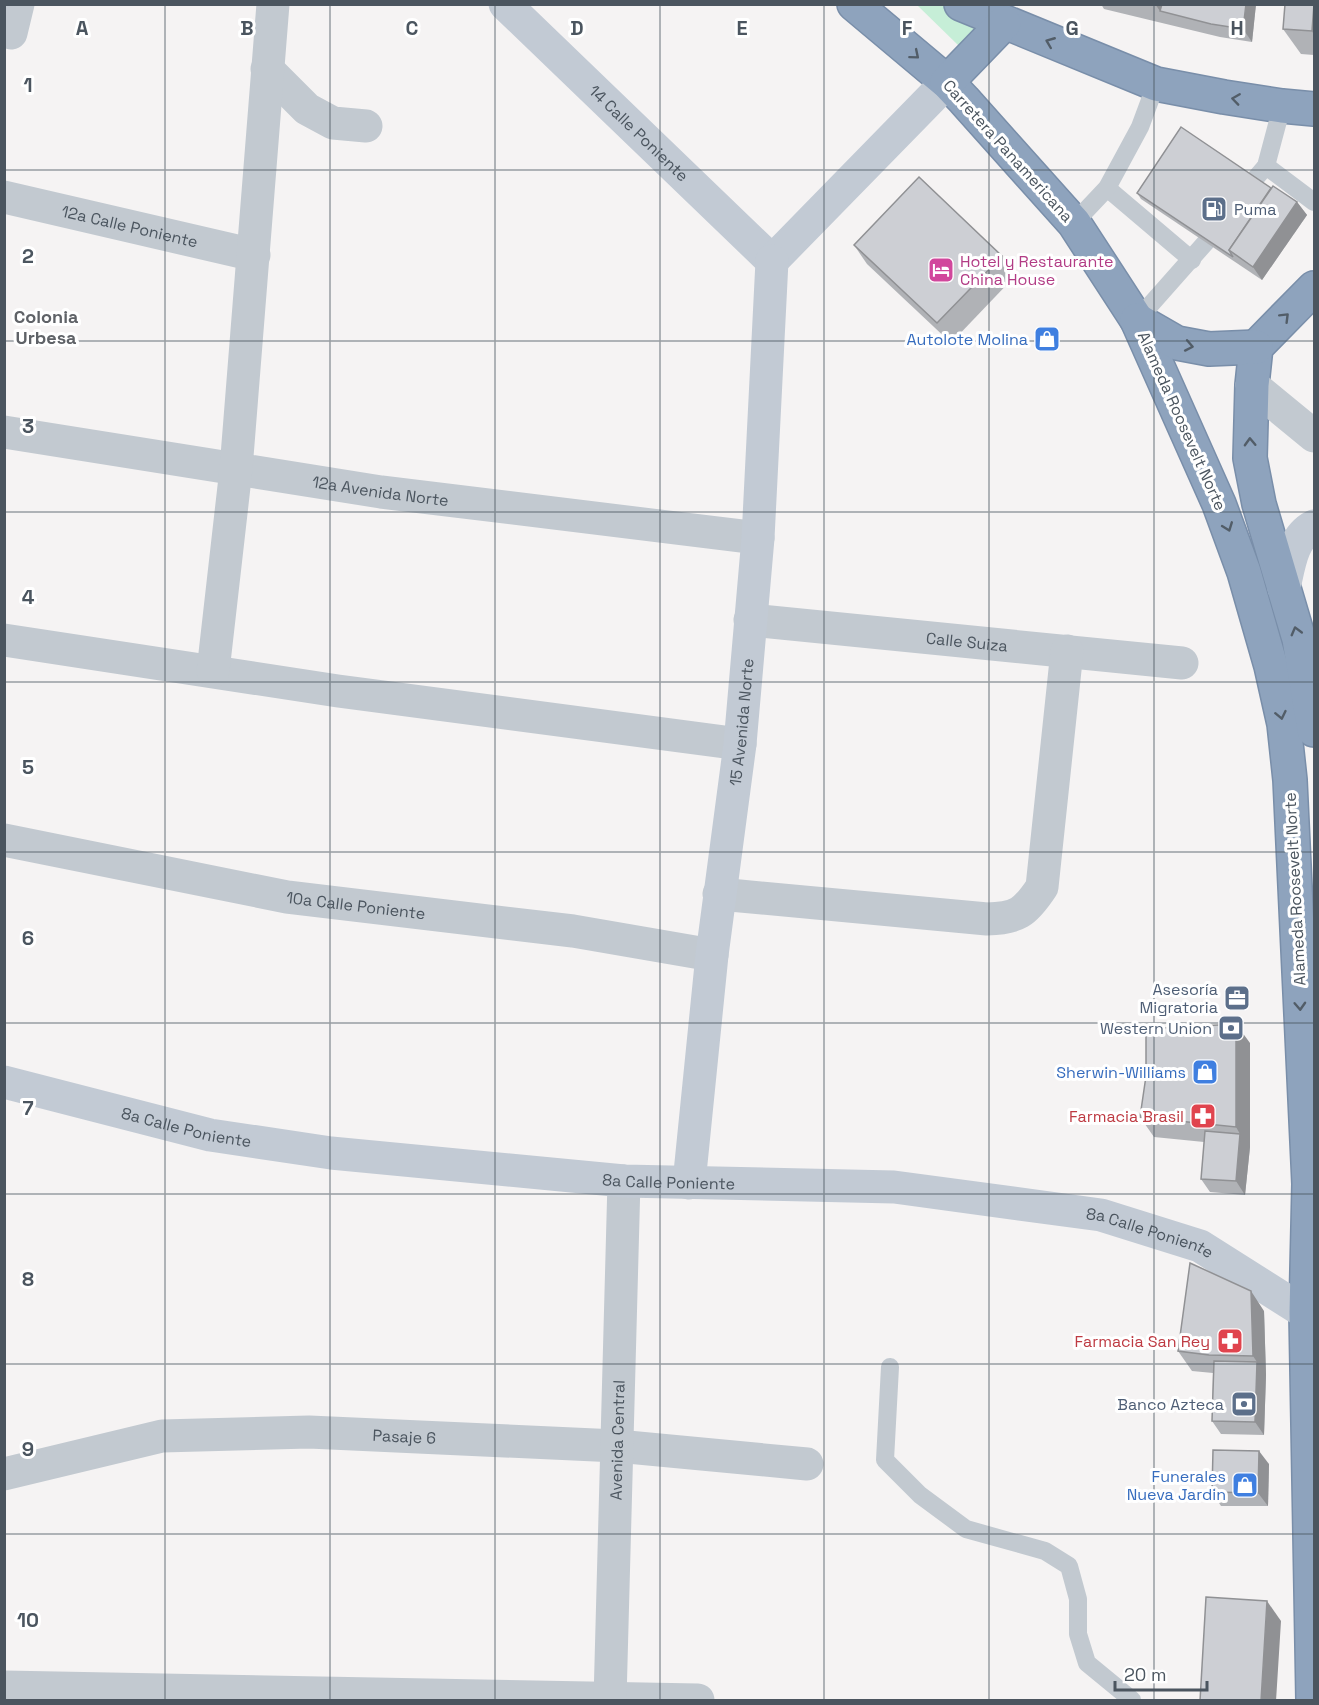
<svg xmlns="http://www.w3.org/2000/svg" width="1319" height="1705" viewBox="0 0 1319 1705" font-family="'Space Grotesk',sans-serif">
	<rect width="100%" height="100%" fill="#f5f3f3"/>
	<path fill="#c6eed7" d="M917,5H947L986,23L959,46Z"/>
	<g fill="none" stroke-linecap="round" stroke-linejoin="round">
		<g stroke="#798ea9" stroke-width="36">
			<g id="highway">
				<path d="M854,4L947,82L964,100L1074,223L1137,320L1219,504L1244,572L1271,666L1284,724L1290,780L1309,1184L1306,1313L1313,1700"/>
				<path d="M961,4L1156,84L1224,97L1282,106L1314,109"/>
				<path d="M947,82L1004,23"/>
				<path d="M1314,288L1256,347L1252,385L1250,458L1259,504L1299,639L1314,730"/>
				<path d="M1137,320L1177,343L1209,349L1256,347"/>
			</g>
		</g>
		<g stroke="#c2c9d0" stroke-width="18">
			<path d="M1266,166L1314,202"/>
			<path d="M1254,180L1266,166L1282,106"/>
			<path d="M1107,188L1192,260"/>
			<path d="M1074,223L1107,188L1140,127L1156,84"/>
			<path d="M1137,320L1206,242"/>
			<path d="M890,1367L885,1460L920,1495L966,1529L1045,1551L1069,1566L1078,1599V1634L1087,1663L1132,1700"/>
		</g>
		<g stroke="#c2c9d0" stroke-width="33">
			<path d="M4,31L11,33L18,4"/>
			<path d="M267,69L307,109L333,123L366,126"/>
			<path id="s1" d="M4,197L254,255"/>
			<path d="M1252,385L1314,436"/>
			<path id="s2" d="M4,432L381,492L758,538"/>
			<path id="s3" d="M750,620L1182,663"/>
			<path d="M4,640L338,691L740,744"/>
			<path d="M213,671L236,469L273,4"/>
			<path id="s4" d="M4,840L287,897L573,931L712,955"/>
			<path d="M719,894L987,919C1017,918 1025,913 1042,887L1067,651"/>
			<path id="s5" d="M4,1474L162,1436L309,1432L617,1446L807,1464"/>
			<path d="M4,1687L698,1700"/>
			<path id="s6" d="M610,1700L624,1181"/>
		</g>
		<g stroke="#c2cad4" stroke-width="33">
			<path id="s7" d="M505,4L772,261"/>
			<path d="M772,261L947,82"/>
			<path d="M1284,588C1289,566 1292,537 1314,526"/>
			<path id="s8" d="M4,1082L210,1135L331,1153L624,1181L894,1187L1101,1215L1200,1246L1314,1318"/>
			<path id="s9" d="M689,1183L712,955L740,744L758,538L772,261"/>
		</g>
		<use href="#highway" stroke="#8ea3bd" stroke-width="33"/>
	</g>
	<g fill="#b0b2b6">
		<path d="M1101,4H1256L1252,42L1220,37L1104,9Z"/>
		<path d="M1314,4V55L1301,54L1283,29Z"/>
		<path d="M1271,188L1297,202L1307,215L1262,280L1141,199L1137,193Z"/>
		<path d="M854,245L1002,256L1016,275L951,343L867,264Z"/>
		<path d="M1250,1043V1147L1245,1195L1210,1192L1201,1179L1204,1142L1154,1137L1140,1117Z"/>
		<path d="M1264,1311L1266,1375L1264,1435L1221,1434L1212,1421L1213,1373L1192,1371L1178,1351Z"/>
		<path d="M1269,1464L1268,1506H1221L1212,1492Z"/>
	</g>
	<g fill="#909194">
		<path d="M1155,4H1177L1160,11Z"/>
		<path d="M1246,4H1256L1252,42L1243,29Z"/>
		<path d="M1314,4V35L1312,31Z"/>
		<path d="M1297,202L1307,215L1262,280L1253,267Z"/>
		<path d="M1236,1024L1250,1043V1147L1245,1195L1236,1181L1240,1134L1236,1127Z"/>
		<path d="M1251,1291L1264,1311L1266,1375L1264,1435L1255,1422L1257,1362L1253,1356Z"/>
		<path d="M1259,1451L1269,1464L1268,1506L1258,1493Z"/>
		<path d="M1267,1601L1281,1621L1276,1701H1261Z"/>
	</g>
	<g fill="#cdcfd4" stroke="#909194" stroke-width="1.5">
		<path d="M1162,4H1246L1243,29L1211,24L1160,11Z"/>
		<path d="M1285,4H1314L1312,31L1283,29Z"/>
		<path d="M1181,127L1271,188L1229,250L1233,257L1137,193Z"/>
		<path d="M919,177L1002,256L937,323L854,245Z"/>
		<path d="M1273,186L1297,202L1253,267L1229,250Z"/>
		<path d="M1236,1024V1127L1140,1117L1146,1076V1029Z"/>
		<path d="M1205,1131L1240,1134L1236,1181L1201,1179Z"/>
		<path d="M1190,1263L1251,1291L1253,1356L1209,1355L1178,1351Z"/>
		<path d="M1214,1361L1257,1362L1255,1422L1212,1421Z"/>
		<path d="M1213,1450L1259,1451L1258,1493L1212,1492Z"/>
		<path d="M1206,1597L1267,1601L1261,1701H1200Z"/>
	</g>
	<defs><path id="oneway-chevron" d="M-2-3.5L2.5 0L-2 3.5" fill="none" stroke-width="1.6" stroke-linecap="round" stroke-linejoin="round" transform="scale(1.5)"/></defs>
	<g stroke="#525d68">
		<use href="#oneway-chevron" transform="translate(1050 42) rotate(-158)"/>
		<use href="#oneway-chevron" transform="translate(915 55) rotate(40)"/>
		<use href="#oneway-chevron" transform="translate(1236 99) rotate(-172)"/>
		<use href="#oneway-chevron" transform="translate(1285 317) rotate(-45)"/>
		<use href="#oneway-chevron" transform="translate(1189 346) rotate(11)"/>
		<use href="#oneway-chevron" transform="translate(1250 442) rotate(-92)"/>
		<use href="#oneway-chevron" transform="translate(1228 527) rotate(69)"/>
		<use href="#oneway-chevron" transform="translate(1296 631) rotate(-105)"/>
		<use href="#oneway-chevron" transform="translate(1281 715) rotate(78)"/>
		<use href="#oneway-chevron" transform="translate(1300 1006) rotate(87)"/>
	</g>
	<path fill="none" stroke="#4b555f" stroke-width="1.5" stroke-opacity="0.55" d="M165,4V1700M330,4V1700M495,4V1700M660,4V1700M824,4V1700M989,4V1700M1154,4V1700M4,170H1314M4,341H1314M4,512H1314M4,682H1314M4,852H1314M4,1023H1314M4,1194H1314M4,1364H1314M4,1534H1314"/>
	<defs>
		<g id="fuel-square" transform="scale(1.35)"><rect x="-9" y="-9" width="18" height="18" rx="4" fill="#5c6f8a" stroke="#fff"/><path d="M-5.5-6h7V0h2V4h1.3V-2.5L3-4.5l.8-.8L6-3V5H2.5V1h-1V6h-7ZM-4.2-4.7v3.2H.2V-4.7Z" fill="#fff"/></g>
		<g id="hotel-square" transform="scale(1.35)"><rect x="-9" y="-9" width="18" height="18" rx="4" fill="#d1479c" stroke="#fff"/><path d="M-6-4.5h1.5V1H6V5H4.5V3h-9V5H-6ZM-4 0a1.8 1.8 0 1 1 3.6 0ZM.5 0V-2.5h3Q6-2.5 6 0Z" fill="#fff"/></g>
		<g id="shop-square" transform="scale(1.35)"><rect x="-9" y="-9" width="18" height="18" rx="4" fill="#3f7fe0" stroke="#fff"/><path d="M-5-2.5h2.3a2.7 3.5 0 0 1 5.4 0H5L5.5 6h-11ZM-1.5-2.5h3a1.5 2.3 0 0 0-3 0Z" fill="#fff"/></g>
		<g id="office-square" transform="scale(1.35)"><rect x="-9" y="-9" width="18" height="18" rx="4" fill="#5c6f8a" stroke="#fff"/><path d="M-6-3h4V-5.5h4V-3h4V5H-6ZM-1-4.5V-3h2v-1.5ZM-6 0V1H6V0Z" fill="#fff"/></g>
		<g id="bank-square" transform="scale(1.35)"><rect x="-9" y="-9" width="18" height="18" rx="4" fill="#5c6f8a" stroke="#fff"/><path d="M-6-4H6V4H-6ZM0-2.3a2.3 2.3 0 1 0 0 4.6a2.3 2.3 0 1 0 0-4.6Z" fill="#fff"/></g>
		<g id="pharmacy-square" transform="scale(1.35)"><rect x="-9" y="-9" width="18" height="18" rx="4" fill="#e0444e" stroke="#fff"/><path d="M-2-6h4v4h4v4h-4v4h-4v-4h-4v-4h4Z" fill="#fff"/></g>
	</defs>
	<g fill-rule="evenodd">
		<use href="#fuel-square" x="1214" y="209"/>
		<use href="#hotel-square" x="941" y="270"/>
		<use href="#shop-square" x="1047" y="339"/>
		<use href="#office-square" x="1237" y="998"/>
		<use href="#bank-square" x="1231" y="1028"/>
		<use href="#shop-square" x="1205" y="1072"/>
		<use href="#pharmacy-square" x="1203" y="1116"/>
		<use href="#pharmacy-square" x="1230" y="1341"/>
		<use href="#bank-square" x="1244" y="1404"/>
		<use href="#shop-square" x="1245" y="1485"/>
	</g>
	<g text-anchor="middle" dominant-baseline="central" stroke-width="6" stroke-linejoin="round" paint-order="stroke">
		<g font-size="16" fill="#4b555f" stroke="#fff">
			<text stroke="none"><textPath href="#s7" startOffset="186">14 Calle Poniente</textPath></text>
			<text transform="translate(1008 151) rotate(48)">Carretera Panamericana</text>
			<text stroke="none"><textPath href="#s1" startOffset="129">12a Calle Poniente</textPath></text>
			<text transform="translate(1182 421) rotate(66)">Alameda Roosevelt Norte</text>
			<text stroke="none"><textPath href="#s2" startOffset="381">12a Avenida Norte</textPath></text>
			<text stroke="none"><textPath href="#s3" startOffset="218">Calle Suiza</textPath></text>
			<text stroke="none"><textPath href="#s9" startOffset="464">15 Avenida Norte</textPath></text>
			<text transform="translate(1295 889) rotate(-93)">Alameda Roosevelt Norte</text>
			<text stroke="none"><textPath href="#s4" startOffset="358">10a Calle Poniente</textPath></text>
			<text stroke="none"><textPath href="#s8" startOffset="188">8a Calle Poniente</textPath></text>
			<text stroke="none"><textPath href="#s8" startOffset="674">8a Calle Poniente</textPath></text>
			<text stroke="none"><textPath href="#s8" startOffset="1160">8a Calle Poniente</textPath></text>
			<text stroke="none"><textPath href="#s5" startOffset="405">Pasaje 6</textPath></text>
			<text stroke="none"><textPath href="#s6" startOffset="260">Avenida Central</textPath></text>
		</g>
		<g font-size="16" fill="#4e5e75" stroke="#fff" text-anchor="end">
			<text x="1234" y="209" text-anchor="start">Puma</text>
			<text x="1218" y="989">Asesoría<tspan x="1218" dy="18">Migratoria</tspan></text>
			<text x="1212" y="1028">Western Union</text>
			<text x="1224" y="1404">Banco Azteca</text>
		</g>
		<g font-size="16" fill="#b23c85" stroke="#fff" text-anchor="start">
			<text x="960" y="261">Hotel y Restaurante<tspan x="960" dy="18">China House</tspan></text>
		</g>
		<g font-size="16" fill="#366cbe" stroke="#fff" text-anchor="end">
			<text x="1028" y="339">Autolote Molina</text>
			<text x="1186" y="1072">Sherwin-Williams</text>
			<text x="1226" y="1476">Funerales<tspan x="1226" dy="18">Nueva Jardin</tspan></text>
		</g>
		<g font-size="16" fill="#be3a42" stroke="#fff" text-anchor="end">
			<text x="1184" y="1116">Farmacia Brasil</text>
			<text x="1210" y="1341">Farmacia San Rey</text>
		</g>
		<g font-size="18" font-weight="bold" fill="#5f6267" stroke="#fff">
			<text x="46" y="316">Colonia<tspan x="46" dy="21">Urbesa</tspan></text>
		</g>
	</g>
	<g font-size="20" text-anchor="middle" font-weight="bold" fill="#4b555f" stroke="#fff" stroke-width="6" stroke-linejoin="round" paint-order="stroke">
		<text x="82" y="35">A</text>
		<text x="247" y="35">B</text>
		<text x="412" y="35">C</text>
		<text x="577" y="35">D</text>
		<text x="742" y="35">E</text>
		<text x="907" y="35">F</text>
		<text x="1072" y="35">G</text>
		<text x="1237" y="35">H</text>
		<text x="28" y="92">1</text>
		<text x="28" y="263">2</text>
		<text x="28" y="433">3</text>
		<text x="28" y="604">4</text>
		<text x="28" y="774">5</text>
		<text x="28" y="945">6</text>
		<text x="28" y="1115">7</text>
		<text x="28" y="1286">8</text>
		<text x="28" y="1456">9</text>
		<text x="28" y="1627">10</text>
	</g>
	<rect width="1319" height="1705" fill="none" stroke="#4b555f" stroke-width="12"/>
	<path d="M1115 1681v9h92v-9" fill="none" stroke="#4b555f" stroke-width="3"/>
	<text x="1124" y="1681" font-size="18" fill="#4b555f" stroke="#ffffff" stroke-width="4.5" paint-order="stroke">20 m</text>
</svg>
